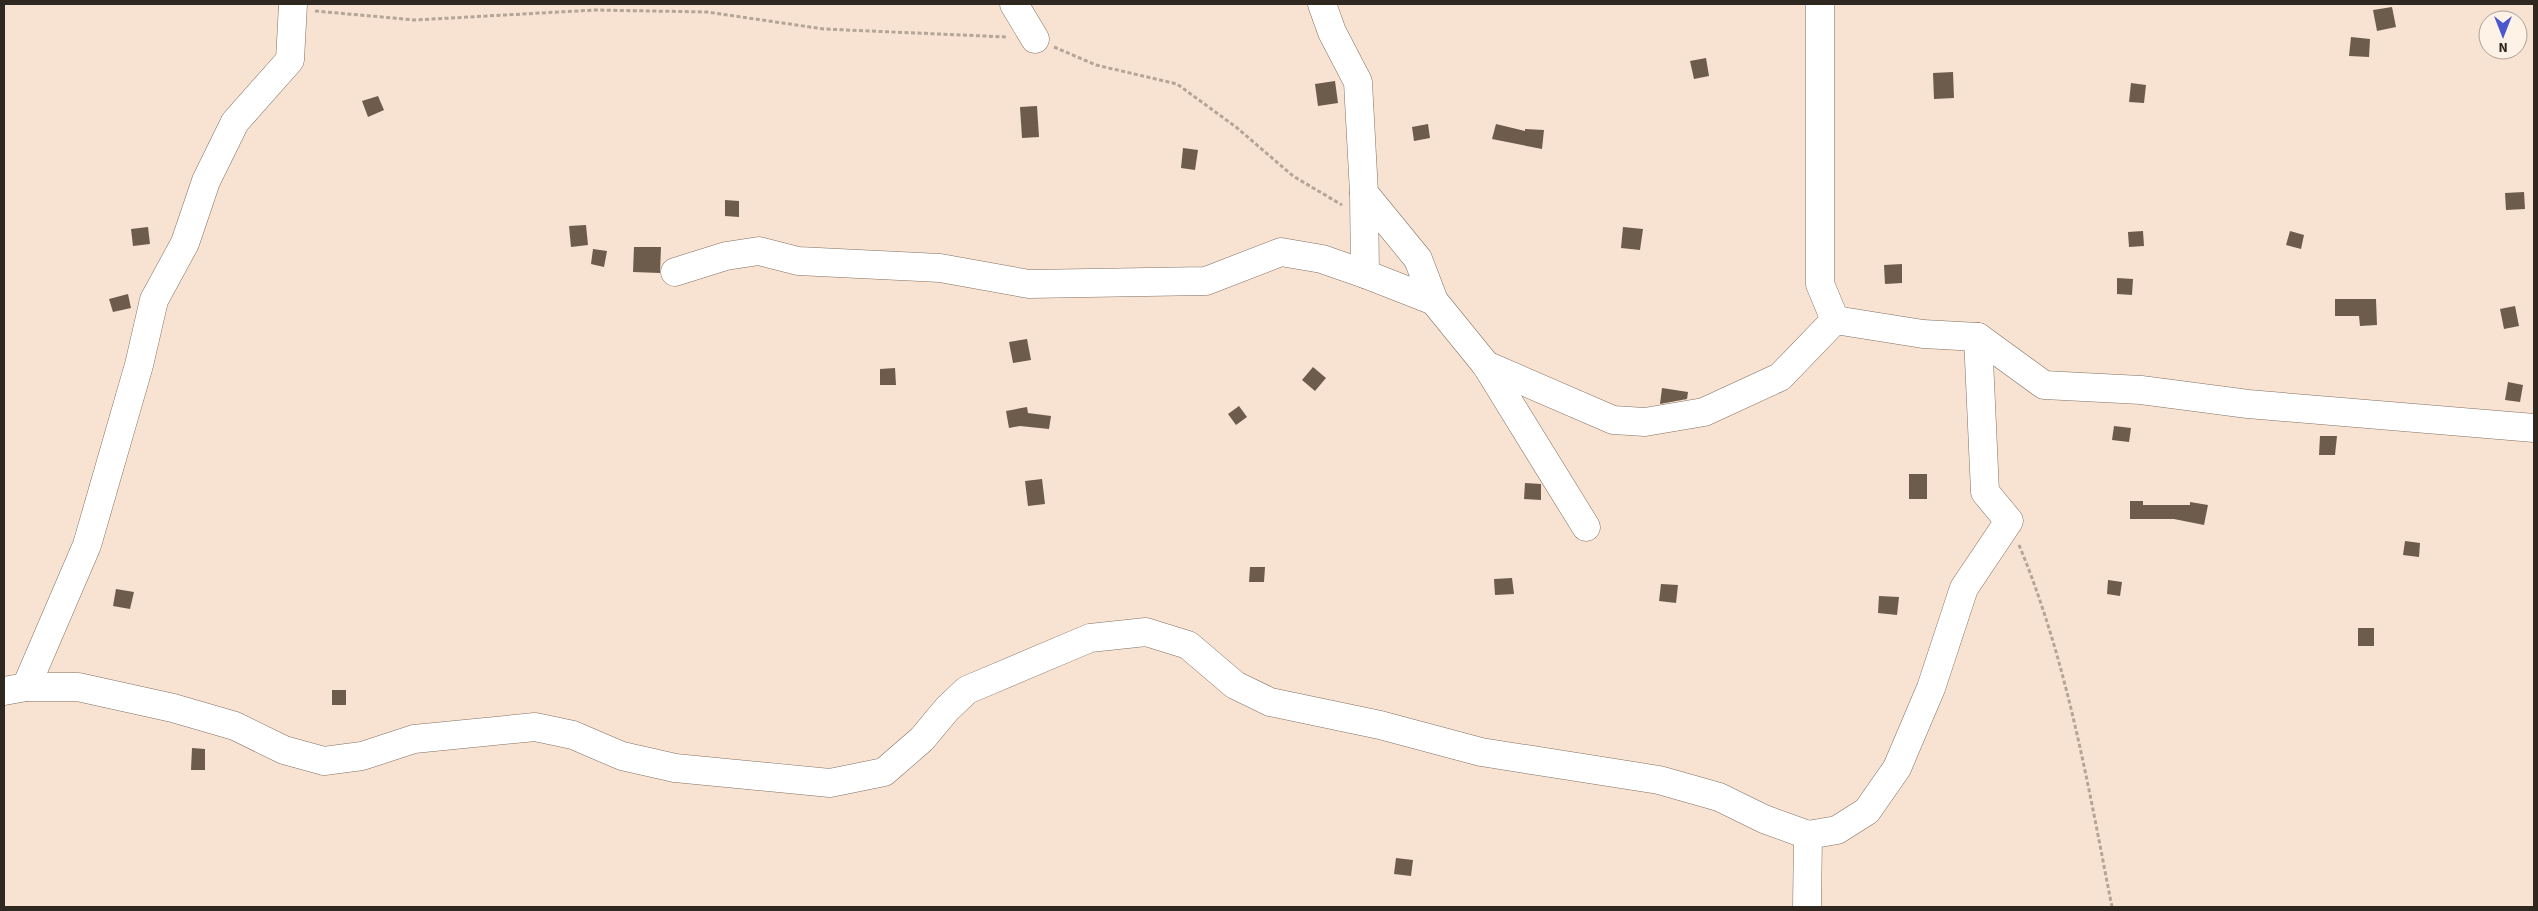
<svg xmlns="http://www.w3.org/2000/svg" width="2538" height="911" viewBox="0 0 2538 911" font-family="'Source Sans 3',sans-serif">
	<rect width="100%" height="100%" fill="#f8e3d2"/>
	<g fill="#6d5b4c">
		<path d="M2392,7L2396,27L2377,31L2373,10Z"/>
		<path d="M2351,37L2370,39L2369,57L2349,56Z"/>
		<path d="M1706,58L1709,76L1694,79L1690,61Z"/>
		<path d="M1953,72L1954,98L1934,99L1933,73Z"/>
		<path d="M1335,81L1338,103L1318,106L1315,84Z"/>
		<path d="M2131,83L2146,85L2144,103L2129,102Z"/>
		<path d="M378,96L384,110L368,117L362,101Z"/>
		<path d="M1037,106L1039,137L1022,138L1020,107Z"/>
		<path d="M1428,124L1430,138L1414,141L1412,127Z"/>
		<path d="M1496,124L1525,131V129L1544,130L1542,149L1492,139Z"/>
		<path d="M1183,148L1198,150L1195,170L1181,168Z"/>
		<path d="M2524,192L2525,209L2506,210L2505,193Z"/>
		<path d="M725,200L739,201V217L725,216Z"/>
		<path d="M586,225L588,245L571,247L569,226Z"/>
		<path d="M148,227L150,244L133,246L131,229Z"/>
		<path d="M1623,227L1643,229L1640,250L1621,248Z"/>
		<path d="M2143,231L2144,246L2129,247L2128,232Z"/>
		<path d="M2290,231L2304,235L2301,249L2286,245Z"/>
		<path d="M634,247H661L660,273L633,272Z"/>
		<path d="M593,249L607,251L604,267L591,264Z"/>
		<path d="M1902,264V283L1885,284L1884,265Z"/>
		<path d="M2117,278L2133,279L2132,295L2117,294Z"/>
		<path d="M128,294L131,308L113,312L109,299Z"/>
		<path d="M2335,299H2376L2377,325L2360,326L2359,316H2335Z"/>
		<path d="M2515,306L2519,326L2504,329L2500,309Z"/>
		<path d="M1027,339L1031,360L1013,363L1009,342Z"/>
		<path d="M1313,367L1326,378L1315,391L1302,380Z"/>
		<path d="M895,368L896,385H880V369Z"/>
		<path d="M2508,382L2523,385L2520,402L2505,400Z"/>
		<path d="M1662,388L1688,392L1687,399L1660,404Z"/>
		<path d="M1239,406L1247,417L1236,425L1228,414Z"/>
		<path d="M1027,407L1028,413L1051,416L1049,429L1020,426L1009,428L1006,411Z"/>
		<path d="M2114,426L2131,428L2129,442L2112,440Z"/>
		<path d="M2320,436H2337L2335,455H2319Z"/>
		<rect x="1909" y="474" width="18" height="25"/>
		<path d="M1042,479L1045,504L1028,506L1025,481Z"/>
		<path d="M1525,483L1541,484V500L1524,499Z"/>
		<path d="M2130,501H2143V505H2190V502L2208,505L2204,525L2174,519H2130Z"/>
		<path d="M2405,541L2420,543L2419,557L2403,555Z"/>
		<path d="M1250,567H1265L1264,582H1249Z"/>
		<path d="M1512,578L1514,594L1495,595L1494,579Z"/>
		<path d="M2108,580L2122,582L2120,596L2107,594Z"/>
		<path d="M1661,584L1678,585L1676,603L1659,601Z"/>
		<path d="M116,589L134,592L130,609L113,606Z"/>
		<path d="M1879,596L1899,597L1897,615L1878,613Z"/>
		<rect x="2358" y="628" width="16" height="18"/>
		<rect x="332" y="690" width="14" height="15"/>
		<path d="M192,748L205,749V770H191Z"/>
		<path d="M1396,858L1413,860L1411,876L1394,874Z"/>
	</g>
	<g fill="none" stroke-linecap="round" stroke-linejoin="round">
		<g stroke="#827061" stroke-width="29">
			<g id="minor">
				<path d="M1014,4L1035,39"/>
				<path d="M1322,4L1332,32L1358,82L1364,193L1418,259L1434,301"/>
				<path d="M1820,4V284L1835,320L1923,334L1978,337L2044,385L2141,390L2248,404L2534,428"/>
				<path d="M1364,193L1365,274L1434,301L1486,365L1586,527"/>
				<path d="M675,272L726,256L759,251L798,261L940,268L1029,284L1206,281L1281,252L1322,259L1365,274"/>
				<path d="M1486,365L1613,420L1645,422L1704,412L1780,377L1835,320"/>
				<path d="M26,687L87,545L139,365L154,300L185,243L206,181L235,122L290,60L293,4"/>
				<path d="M4,691L26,687H78L173,708L235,726L284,750L324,761L362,756L414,739L535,727L573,735L622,756L675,768L830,783L884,772L922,739L947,709L967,690L1090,638L1146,632L1188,645L1235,685L1270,702L1380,725L1481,752L1659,780L1719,797L1764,819L1808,835L1807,907"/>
				<path d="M1808,835L1837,830L1867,811L1897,768L1931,688L1964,588L2009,521L1985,492L1978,337"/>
			</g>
		</g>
		<g stroke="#b5a597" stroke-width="3" stroke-dasharray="4 2.5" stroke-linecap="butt">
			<path d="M315,11L415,20L595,10L707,12L824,29L1007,37"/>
			<path d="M1054,47L1096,65L1177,84L1236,127L1293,176L1342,205"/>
			<path d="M2019,545C2067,660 2088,785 2112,907"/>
		</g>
		<use href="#minor" stroke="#fff" stroke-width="28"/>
	</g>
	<rect width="2538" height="911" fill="none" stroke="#2f2821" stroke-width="10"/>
	<g transform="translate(2503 35) rotate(180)"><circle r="24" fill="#fef2e7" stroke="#aba198"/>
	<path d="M0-4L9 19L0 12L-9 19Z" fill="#4b57cd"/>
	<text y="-8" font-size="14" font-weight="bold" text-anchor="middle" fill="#2f2821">N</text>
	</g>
</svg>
